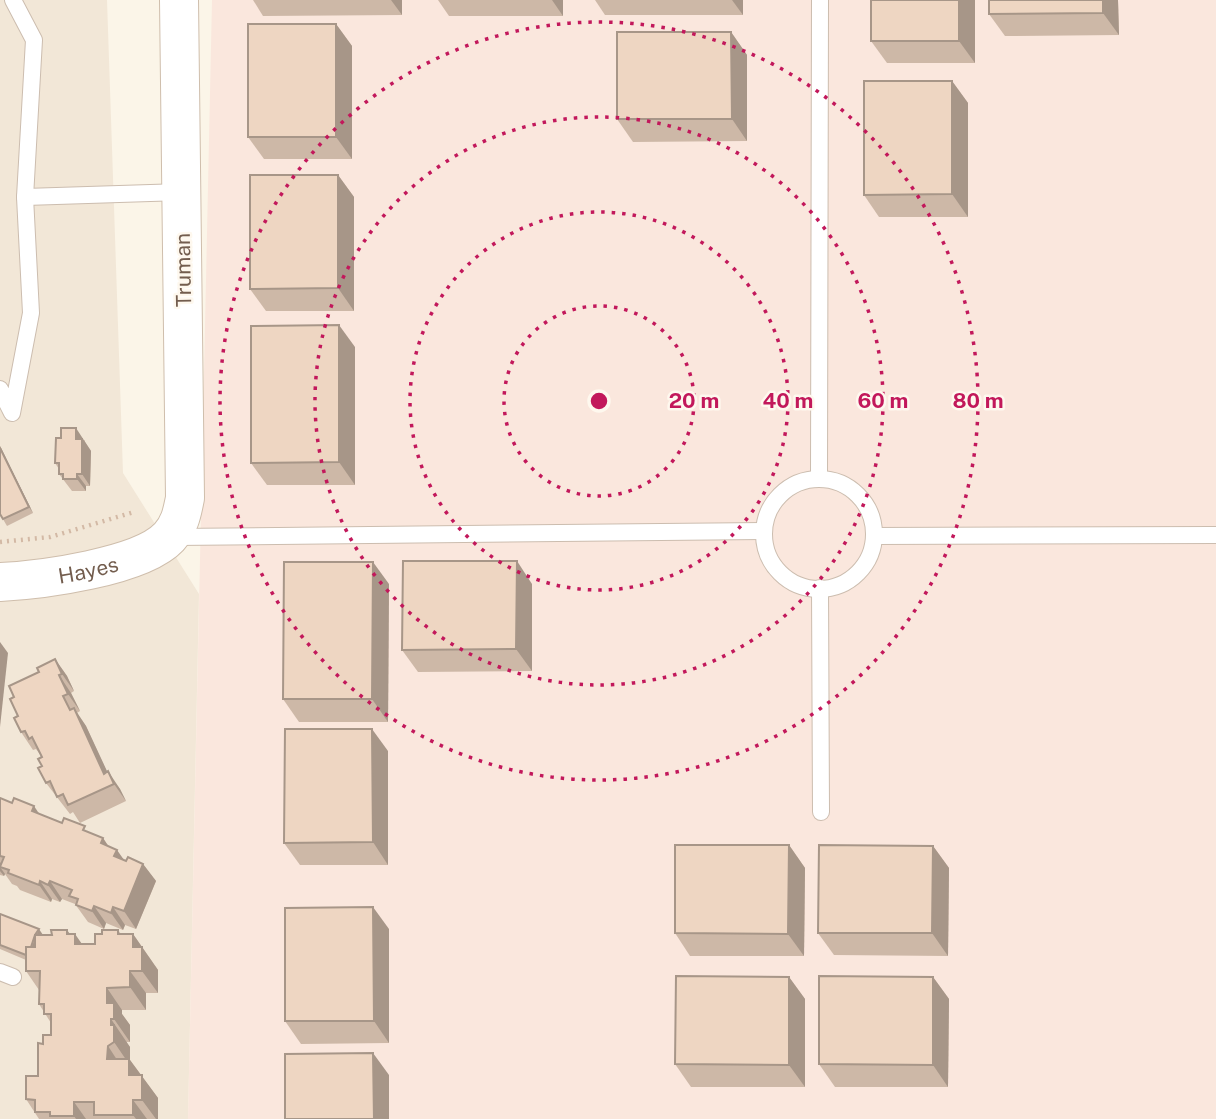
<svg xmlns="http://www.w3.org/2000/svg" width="1216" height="1119" viewBox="0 0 1216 1119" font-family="'Public Sans',sans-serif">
	<rect width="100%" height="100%" fill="#fbf5e8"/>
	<path fill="#f2e7d7" d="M0,0H107L123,473L199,594L188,1119H0Z"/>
	<path fill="#fae7dd" d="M212,0H1216V1119H188Z"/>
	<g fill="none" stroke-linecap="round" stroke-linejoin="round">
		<g stroke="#ccbdaf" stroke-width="18">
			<g id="lane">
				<path d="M25,197L182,192"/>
				<path d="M0,389L12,413L31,313L25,197L34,40L13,0"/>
				<path d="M819,478L820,0"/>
				<circle cx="819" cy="534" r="55"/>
				<path d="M874,536L1216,535"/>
				<path d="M174,537L763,531"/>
				<path d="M820,588L821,812"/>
				<path d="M0,972L13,977"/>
			</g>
		</g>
		<g stroke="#cfbeac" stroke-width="40">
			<g id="secondary">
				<path id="s1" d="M0,582C41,580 141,567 169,537C180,525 182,513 185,498L179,0"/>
			</g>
		</g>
		<path stroke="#d3b9a5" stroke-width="4.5" stroke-dasharray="2 5" stroke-linecap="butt" d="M0,542L50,537L134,512"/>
		<use href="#lane" stroke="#fff" stroke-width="16"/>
		<use href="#secondary" stroke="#fff" stroke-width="38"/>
	</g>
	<g fill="#cdb8a7">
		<path d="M253,0H402V15L263,16Z"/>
		<path d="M438,0H563V16H449Z"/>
		<path d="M595,0H743V15H605Z"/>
		<path d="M871,0H975V63H887L871,41Z"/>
		<path d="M1118,0L1119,35L1005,36L989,14Z"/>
		<path d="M336,24L352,46V159H264L248,137Z"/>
		<path d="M731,32L747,55V141L633,142L617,119Z"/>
		<path d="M952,81L968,103V217H879L864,195Z"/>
		<path d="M338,175L354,197V311H266L250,289Z"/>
		<path d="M355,347V485H267L251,463Z"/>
		<path d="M85,440V442L91,451L90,486H86V491H72L59,474V469L55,463Z"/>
		<path d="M0,446L33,513L7,526L0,514Z"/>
		<path d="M389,584L388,722H299L283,699Z"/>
		<path d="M532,584V671L418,672L402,650Z"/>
		<path d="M55,659L67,676L74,691L71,693L80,711L77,713L86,726L107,772L120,789L126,801L80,823L73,812L70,814L46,783L42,766V757L36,749L33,750L21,732L14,697L39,672Z"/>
		<path d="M388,751V865H300L284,843Z"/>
		<path d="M0,798L62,823L103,838L108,846L124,860L143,864L156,881L136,929L125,925L123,930L106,923L104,929L88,922L75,904L62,899L60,902L52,899L51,902L20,890L17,886L12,884L5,874L4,876L0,875Z"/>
		<path d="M789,845L805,868L804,956H690L675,933Z"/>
		<path d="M933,846L949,868L948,956L834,955L818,933Z"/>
		<path d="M0,914L43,935H52L67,930L70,934L82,944H95L102,934L118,930L121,934H133L158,970V993H146V1010H122V1014L130,1025V1042H127V1043L130,1047V1060L158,1098V1119H39L26,1099L38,1076L43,1044L51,1035V1023L39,1004V990L26,971V960L0,949Z"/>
		<path d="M389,929V1043L301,1044L285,1021Z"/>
		<path d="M789,977L805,999V1087H691L675,1064Z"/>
		<path d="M933,977L949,999L948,1087H835L819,1064Z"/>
	</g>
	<g fill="#a79688">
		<path d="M391,0H402V15Z"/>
		<path d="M552,0H563V16Z"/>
		<path d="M732,0H743V15Z"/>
		<path d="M959,0H975V63L959,41Z"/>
		<path d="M1103,0H1118L1119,35L1103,13Z"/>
		<path d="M336,24L352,46V159L336,137Z"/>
		<path d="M731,32L747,55V141L732,119Z"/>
		<path d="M952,81L968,103V217L952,194Z"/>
		<path d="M338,175L354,197V311L338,288Z"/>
		<path d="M339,325L355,347V485L339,462Z"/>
		<path d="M76,428L91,451L90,486L82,474L76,439Z"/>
		<path d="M0,446L33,513L29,507L0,448Z"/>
		<path d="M77,474L86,486V491L77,479Z"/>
		<path d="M517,561L532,584V671L516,649Z"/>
		<path d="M373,562L389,584L388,722L372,699Z"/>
		<path d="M0,642L8,653L0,727Z"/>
		<path d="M55,659L67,676L74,691L62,674Z"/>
		<path d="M59,675L71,693L80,711L68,694Z"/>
		<path d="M74,708L86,726L113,784L104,774Z"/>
		<path d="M372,729L388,751V865L373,842Z"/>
		<path d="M108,771L120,789L126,801L114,784Z"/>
		<path d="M34,806L46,824L32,811Z"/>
		<path d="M103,838L115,856L117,850L129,867L115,857L101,843Z"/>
		<path d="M789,845L805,868L804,956L788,934Z"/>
		<path d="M933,846L949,868L948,956L932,933Z"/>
		<path d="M0,862L5,869L0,867L5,874L4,876L0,871Z"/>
		<path d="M143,864L156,881L136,929L124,911Z"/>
		<path d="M40,881L52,899L51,902L39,885Z"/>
		<path d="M50,881L62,899L60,902L48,885Z"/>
		<path d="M94,906L106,923L104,929L92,911Z"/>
		<path d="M113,907L125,925L123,930L111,913Z"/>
		<path d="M373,907L389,929V1043L374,1021Z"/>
		<path d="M39,929L43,935L32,962L28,956Z"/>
		<path d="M67,930L75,942V934L91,957V966L67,934Z"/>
		<path d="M133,934L158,970V993L142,971L133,947Z"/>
		<path d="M130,971L146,993V1010L130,987Z"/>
		<path d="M789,977L805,999V1087L789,1065Z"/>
		<path d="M933,977L949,999L948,1087L933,1065Z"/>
		<path d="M107,988L122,1010V1014L130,1025V1042L114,1019L107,1003Z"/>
		<path d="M111,1019L130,1047V1060L158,1098V1119H156L142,1100L129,1075V1064L114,1042Z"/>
		<path d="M108,1046L123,1069L107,1059Z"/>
		<path d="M373,1053L389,1075V1119H374Z"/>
		<path d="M133,1100L147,1119H136L133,1115Z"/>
		<path d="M74,1102L86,1119H76L74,1116Z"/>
	</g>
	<g fill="#eed6c2" stroke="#a79688" stroke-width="2">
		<rect x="871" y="0" width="88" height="41"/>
		<path d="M989,0H1103V13L989,14Z"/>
		<rect x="248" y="24" width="88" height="113"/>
		<path d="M617,32H731L732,119H617Z"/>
		<path d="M864,81H952V194L864,195Z"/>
		<path d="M250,175H338V288L250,289Z"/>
		<path d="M339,325V462L251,463V326Z"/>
		<path d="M61,428H76V439H82V474H77V479H63V474H59V463H55L56,438H61Z"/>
		<path d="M0,448L29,507L3,519L0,514Z"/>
		<path d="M403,561H517L516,649L402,650Z"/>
		<path d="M284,562H373L372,699H283Z"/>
		<path d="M55,659L62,674L59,675L68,694L63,696L70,710L74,708L104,774L108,771L114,784L68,805L63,794L57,797L50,781L46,783L38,768L42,766L38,759L42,757L32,737L29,739L25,731L21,732L14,718L18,716L10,699L14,697L9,686L39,672L37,668Z"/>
		<path d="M285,729H372L373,842L284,843Z"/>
		<path d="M0,798L12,803L14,798L34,806L32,811L62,823L64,818L85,826L83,830L103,838L101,843L117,850L114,856L126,861L128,857L143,864L124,911L113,907L111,913L94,906L92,911L76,905L78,899L69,896L72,890L50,881L48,885L40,881L39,885L8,873L9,870L0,867L4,857L0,856Z"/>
		<path d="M675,845H789L788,934L675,933Z"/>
		<path d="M819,845L933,846L932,933H818Z"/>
		<path d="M373,907L374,1021H285V908Z"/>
		<path d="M0,914L39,929L35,935L31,947H26V955L0,945Z"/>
		<path d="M51,930H67V934H75V944H95V934H102V930H118V934H133V947H142V971H130V987L107,988V1003H114V1019H111V1025H114V1042L108,1046L107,1059H129V1075H142V1100H133V1115H94V1102H74V1116H50V1112H35V1100L26,1099V1076H38V1043L43,1044V1035H51V1014H44V1004H39L40,971H26V947H35V935H52Z"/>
		<path d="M676,976L789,977V1065L675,1064Z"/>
		<path d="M819,976L933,977V1065L819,1064Z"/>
		<path d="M373,1053L374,1119H285V1054Z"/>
	</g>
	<g fill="none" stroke="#c2185b" stroke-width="3.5" stroke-dasharray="3.5 7">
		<circle cx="599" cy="401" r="95"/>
		<circle cx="599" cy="401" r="189"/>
		<circle cx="599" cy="401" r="284"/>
		<circle cx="599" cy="401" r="379"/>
	</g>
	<g text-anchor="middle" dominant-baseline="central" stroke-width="5" stroke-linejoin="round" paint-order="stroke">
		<g font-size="21" fill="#735d4e" stroke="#fef8ee">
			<text transform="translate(183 270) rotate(-91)">Truman</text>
			<text stroke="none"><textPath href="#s1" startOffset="89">Hayes</textPath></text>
		</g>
	</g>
	<circle cx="599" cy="401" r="10" fill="#c2185b" stroke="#fef8ee" stroke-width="3.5"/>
	<g font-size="21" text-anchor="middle" font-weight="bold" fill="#c2185b" stroke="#fef8ee" stroke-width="5" stroke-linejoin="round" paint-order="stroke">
		<text x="694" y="408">20 m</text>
		<text x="788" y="408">40 m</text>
		<text x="883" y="408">60 m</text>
		<text x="978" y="408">80 m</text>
	</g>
</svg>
